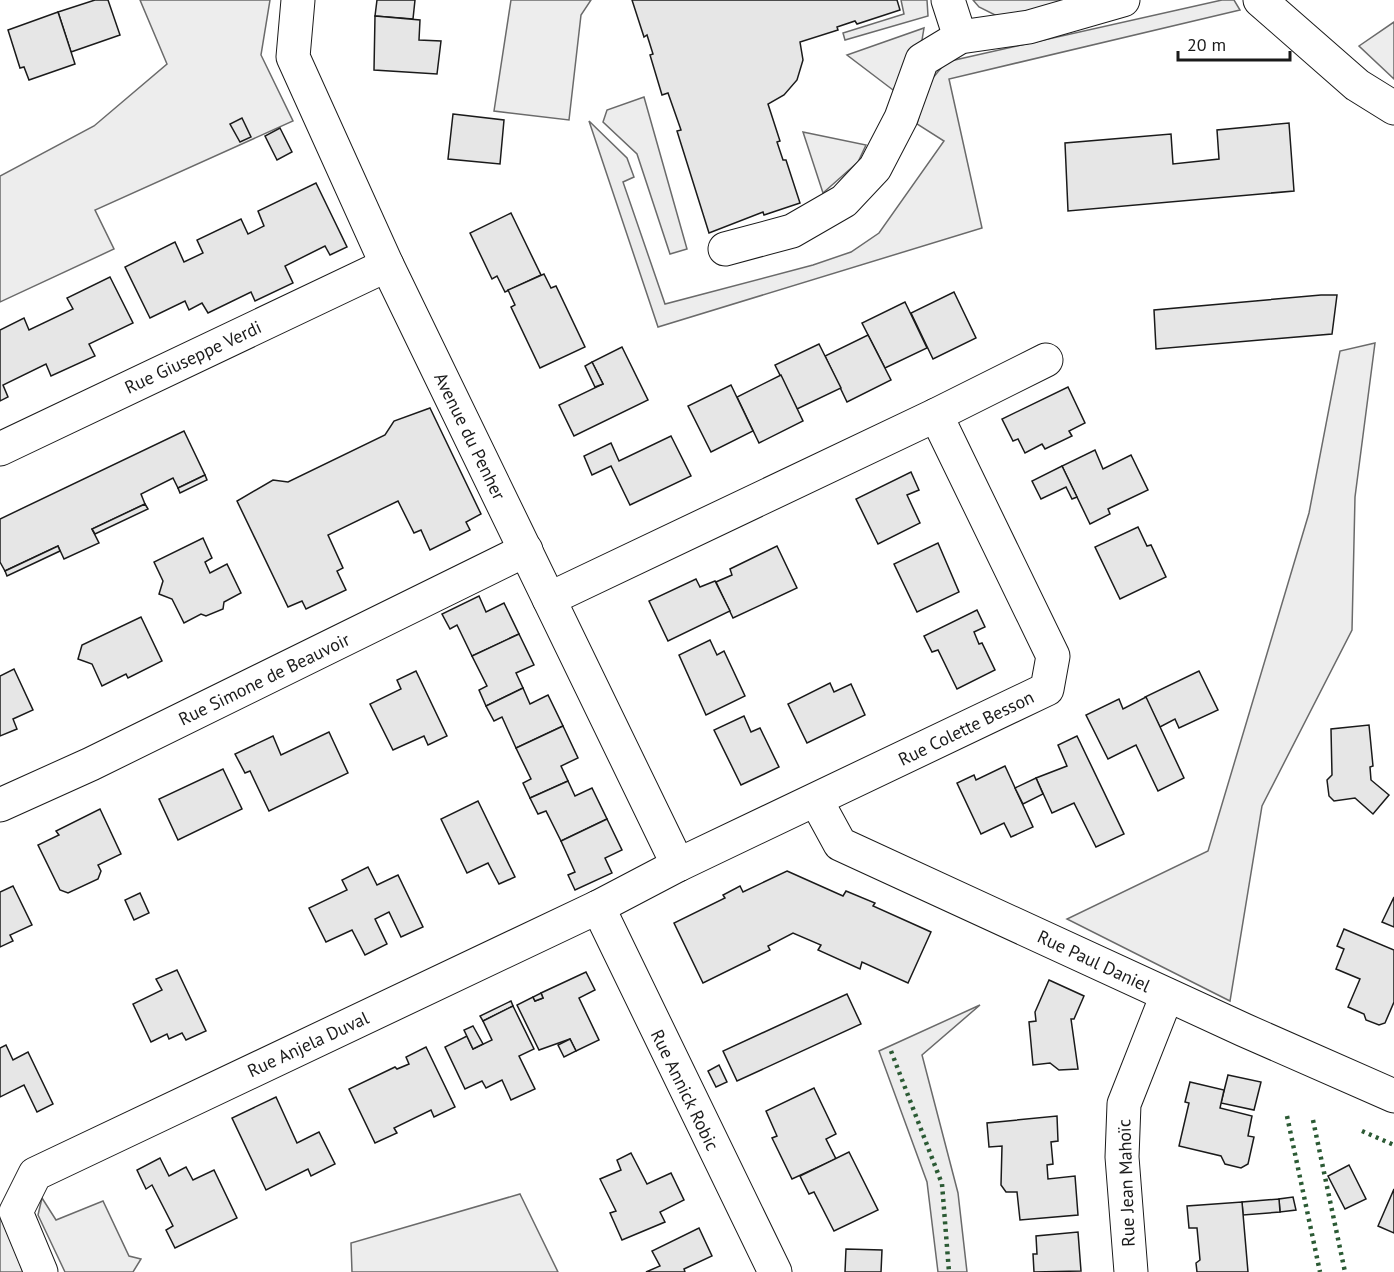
<svg xmlns="http://www.w3.org/2000/svg" width="1394" height="1272" viewBox="0 0 1394 1272" font-family="'PT Sans',sans-serif">
	<rect width="100%" height="100%" fill="#fff"/>
	<g fill="#ededed" stroke="#6a6a6a" stroke-width="1.5">
		<path d="M140,0H270L261,55L293,121L95,210L114,249L0,302V176L94,126L167,64Z"/>
		<path d="M511,0H591L581,15L569,120L494,111Z"/>
		<path d="M901,0H927L928,16L845,40L843,33L904,14Z"/>
		<path d="M973,0H1093L999,17L979,7Z"/>
		<path d="M1222,0H1234L1240,10L949,79L982,228L658,327L589,121L627,158L634,177L623,182L665,304L813,265L851,252L879,233L944,141L917,124L927,85L946,62Z"/>
		<path d="M1394,22V79L1359,46Z"/>
		<path d="M924,28L922,40L893,90L847,55Z"/>
		<path d="M644,97L687,249L670,254L637,154L603,122L607,110Z"/>
		<path d="M803,132L866,145L858,162L823,193Z"/>
		<path d="M1375,343L1355,497L1352,630L1262,806L1230,1001L1067,919L1208,851L1309,513L1340,351Z"/>
		<path d="M980,1005L922,1055L958,1193L967,1272H938L927,1182L879,1051Z"/>
		<path d="M520,1194L558,1272H352L351,1243Z"/>
		<path d="M42,1198L56,1220L103,1201L129,1256L141,1259L133,1272H65L38,1215Z"/>
		<path d="M0,1212L23,1272H0Z"/>
	</g>
	<g fill="#e6e6e6" stroke="#1a1a1a" stroke-width="1.5">
		<path d="M95,0H108L120,35L71,52L58,12Z"/>
		<path d="M377,0H415L413,19L375,16Z"/>
		<path d="M632,0H897L900,10L857,24L855,21L837,27L838,30L800,42L803,60L797,80L784,95L768,104L780,141L777,142L783,160H786L800,203L764,215L763,212L709,233L677,131L681,130L668,93L662,95L650,55L653,54L647,35L644,37Z"/>
		<path d="M58,12L75,64L29,80L24,67L20,68L8,30Z"/>
		<path d="M375,16L420,20L419,40L441,41L437,74L374,70Z"/>
		<path d="M453,114L504,120L500,164L448,159Z"/>
		<path d="M242,118L251,137L240,142L230,124Z"/>
		<path d="M1289,123L1294,191L1068,211L1065,143L1171,134L1173,164L1219,159L1217,130Z"/>
		<path d="M280,128L292,152L277,160L265,136Z"/>
		<path d="M316,183L347,247L330,255L325,246L285,266L293,283L255,301L251,292L208,313L202,303L189,310L185,301L150,318L125,267L175,242L184,262L203,253L197,240L241,219L248,234L264,226L258,211Z"/>
		<path d="M511,213L541,275L505,292L497,276L492,279L470,233Z"/>
		<path d="M544,274L551,288L556,286L585,347L540,368L511,307L515,305L508,290Z"/>
		<path d="M110,277L133,323L89,344L95,356L51,376L46,364L3,385L8,397L0,401V330L24,318L29,330L73,309L67,298Z"/>
		<path d="M954,292L976,338L933,359L911,313Z"/>
		<path d="M1321,295H1337L1332,334L1156,349L1154,310Z"/>
		<path d="M905,302L927,348L885,368L862,323Z"/>
		<path d="M868,335L891,380L847,402L825,356Z"/>
		<path d="M819,344L841,388L797,409L775,365Z"/>
		<path d="M622,347L648,400L574,436L559,405L603,384L592,362Z"/>
		<path d="M592,362L603,384L595,387L585,366Z"/>
		<path d="M781,375L803,421L759,443L737,397Z"/>
		<path d="M731,385L753,431L711,452L688,406Z"/>
		<path d="M1068,387L1085,423L1069,431L1072,436L1045,449L1042,444L1025,453L1018,439L1013,441L1002,419Z"/>
		<path d="M430,408L481,514L466,522L470,530L430,550L421,530L414,533L398,501L328,535L343,568L337,571L346,590L306,609L302,601L288,607L237,501L273,480L288,482L385,435L394,421Z"/>
		<path d="M184,431L205,475L178,488L173,478L141,494L145,504L92,529L99,543L64,559L58,546L5,571L0,562V519Z"/>
		<path d="M671,436L691,476L630,505L611,466L592,475L584,456L611,443L619,461Z"/>
		<path d="M1095,450L1103,469L1131,455L1148,490L1108,509L1110,514L1090,524L1062,466Z"/>
		<path d="M1062,466L1077,497L1072,499L1066,487L1041,499L1032,481Z"/>
		<path d="M911,472L919,490L907,495L920,523L878,544L856,499Z"/>
		<path d="M205,475L207,480L180,493L178,488Z"/>
		<path d="M145,504L148,509L95,534L92,529Z"/>
		<path d="M1138,527L1147,546L1151,545L1166,577L1120,599L1095,547Z"/>
		<path d="M203,538L212,558L205,562L210,573L227,564L241,593L224,602L223,609L206,616L201,614L184,623L172,599L159,594L163,581L154,562Z"/>
		<path d="M938,543L959,592L917,612L894,564Z"/>
		<path d="M58,546L60,551L7,576L5,571Z"/>
		<path d="M777,546L797,588L733,618L716,582L732,575L730,569Z"/>
		<path d="M696,579L700,587L715,581L730,611L668,641L649,601Z"/>
		<path d="M479,596L486,612L504,603L519,634L472,656L457,625L450,629L442,614Z"/>
		<path d="M977,610L985,627L974,632L979,644L982,643L995,670L957,689L938,650L932,652L924,636Z"/>
		<path d="M141,617L162,661L128,678L126,674L102,686L92,664L78,659L82,645Z"/>
		<path d="M519,634L534,665L516,673L523,688L486,706L479,690L487,686L472,656Z"/>
		<path d="M710,640L717,655L724,651L745,696L706,715L679,655Z"/>
		<path d="M14,669L33,710L13,719L17,729L0,736V676Z"/>
		<path d="M416,671L447,736L428,745L424,736L393,750L370,704L401,689L397,680Z"/>
		<path d="M1199,671L1218,710L1179,728L1175,719L1160,727L1145,697Z"/>
		<path d="M830,683L834,692L851,684L865,715L807,743L788,704Z"/>
		<path d="M523,688L530,704L548,695L563,726L516,748L502,717L494,721L486,706Z"/>
		<path d="M1146,697L1184,778L1158,791L1136,745L1108,759L1086,715L1119,699L1123,709Z"/>
		<path d="M744,716L751,732L760,728L779,767L741,785L714,730Z"/>
		<path d="M1369,725L1373,766L1370,767L1371,780L1389,795L1373,814L1355,798L1334,801L1329,796L1327,780L1332,775L1331,729Z"/>
		<path d="M563,726L578,758L561,766L568,781L530,798L523,783L531,779L516,748Z"/>
		<path d="M329,732L348,773L269,811L250,771L245,773L235,754L273,736L281,755Z"/>
		<path d="M1077,736L1124,834L1096,847L1074,803L1052,813L1036,778L1067,766L1058,745Z"/>
		<path d="M1005,766L1033,827L1011,837L1004,823L981,834L957,783L974,775L976,780Z"/>
		<path d="M223,769L242,809L178,840L159,799Z"/>
		<path d="M1036,778L1043,794L1023,804L1015,788Z"/>
		<path d="M568,781L575,796L592,788L607,819L561,841L546,811L538,814L530,798Z"/>
		<path d="M478,801L515,877L499,884L488,863L467,873L441,819Z"/>
		<path d="M100,809L121,854L98,865L101,871L98,879L68,893L60,890L38,845L59,835L56,831Z"/>
		<path d="M607,819L622,850L605,858L612,873L575,890L568,875L575,872L561,841Z"/>
		<path d="M368,867L377,885L398,875L423,927L401,937L389,912L375,919L387,944L365,955L352,930L326,942L309,908L347,890L342,880Z"/>
		<path d="M787,871L843,896L846,891L875,903L873,906L931,932L908,983L862,962L860,969L818,950L821,945L793,933L768,946L770,950L703,983L674,923L725,898L723,895L740,886L743,892Z"/>
		<path d="M13,886L32,925L10,935L13,941L0,947V892Z"/>
		<path d="M140,893L149,913L134,920L125,900Z"/>
		<path d="M1394,897V927L1382,922Z"/>
		<path d="M1344,929L1394,950V1002L1385,1023L1379,1025L1366,1020L1364,1014L1348,1007L1360,979L1336,969L1344,949L1337,946Z"/>
		<path d="M177,970L206,1031L186,1040L182,1033L169,1039L167,1034L151,1042L133,1004L162,990L156,979Z"/>
		<path d="M586,972L595,990L579,998L599,1040L576,1051L570,1039L539,1050L517,1005L533,997L535,1001L543,998L541,993Z"/>
		<path d="M1049,980L1084,996L1074,1019H1071L1078,1069L1059,1070L1050,1063L1033,1065L1029,1022L1036,1021L1035,1012Z"/>
		<path d="M541,993L543,998L535,1001L533,997Z"/>
		<path d="M847,994L861,1024L737,1081L723,1051Z"/>
		<path d="M511,1001L513,1006L483,1021L480,1016Z"/>
		<path d="M513,1006L534,1049L519,1056L535,1089L511,1100L502,1080L486,1088L482,1081L465,1089L445,1047L467,1036L473,1049L492,1040L483,1021Z"/>
		<path d="M473,1026L483,1044L473,1049L464,1030Z"/>
		<path d="M570,1039L576,1051L564,1057L558,1045Z"/>
		<path d="M6,1045L13,1060L28,1052L53,1104L37,1112L24,1085L0,1097V1048Z"/>
		<path d="M426,1047L455,1107L434,1117L431,1110L394,1128L397,1133L375,1143L349,1089L395,1067L397,1069L409,1064L406,1057Z"/>
		<path d="M719,1065L727,1082L716,1087L708,1071Z"/>
		<path d="M1228,1075L1261,1082L1254,1110L1221,1103Z"/>
		<path d="M1190,1082L1224,1090L1220,1108L1252,1116L1248,1136L1254,1137L1248,1164L1241,1168L1225,1164L1221,1156L1179,1146L1189,1103L1185,1102Z"/>
		<path d="M814,1088L836,1134L826,1139L836,1159L792,1179L772,1138L777,1136L766,1111Z"/>
		<path d="M276,1097L297,1143L319,1132L335,1164L311,1176L308,1169L266,1190L232,1118Z"/>
		<path d="M1057,1116L1058,1141L1051,1142L1053,1164L1047,1165L1048,1179L1075,1176L1078,1215L1020,1220L1017,1192H1006L1001,1185L1002,1146L989,1147L987,1123Z"/>
		<path d="M849,1152L878,1210L834,1231L814,1192L809,1194L800,1176Z"/>
		<path d="M631,1153L647,1184L671,1173L684,1200L660,1212L665,1222L622,1240L610,1213L616,1211L600,1179L621,1170L617,1160Z"/>
		<path d="M160,1158L169,1176L186,1167L193,1180L214,1170L237,1218L175,1248L166,1230L173,1226L152,1185L146,1189L137,1170Z"/>
		<path d="M1349,1165L1366,1199L1345,1209L1328,1176Z"/>
		<path d="M1394,1189V1233L1378,1226Z"/>
		<path d="M1293,1197L1296,1210L1280,1212L1279,1199Z"/>
		<path d="M1279,1199L1280,1212L1243,1215L1242,1202Z"/>
		<path d="M1242,1202L1248,1272H1197L1196,1263L1200,1260L1197,1228H1189L1187,1206Z"/>
		<path d="M699,1228L712,1256L684,1269L685,1272H646L660,1266L652,1251Z"/>
		<path d="M1078,1232L1081,1271L1034,1272L1033,1254H1037L1036,1236Z"/>
		<path d="M846,1249L882,1250L881,1272H845Z"/>
	</g>
	<g fill="none" stroke-linecap="round" stroke-linejoin="round">
		<g stroke="#1a1a1a" stroke-width="35">
			<g id="minor">
				<path d="M298,0L293,57L387,265L678,865"/>
				<path d="M948,0L960,37"/>
				<path d="M1260,0L1357,85L1394,108"/>
				<path d="M725,249L792,231L844,201L875,168L901,118L922,60L960,37L1029,27L1123,0"/>
				<path d="M0,449L387,265"/>
				<path d="M549,599L936,415L1046,360"/>
				<path d="M816,800L840,844L1244,1030L1394,1096"/>
				<path d="M0,805L91,764L526,550"/>
				<path d="M598,907L775,1272"/>
				<path d="M41,1272L16,1212L35,1174L598,907L678,865L1047,689L1053,656L936,415"/>
				<path d="M1131,1272L1122,1157L1124,1104L1167,995"/>
			</g>
		</g>
		<use href="#minor" stroke="#fff" stroke-width="33"/>
		<g stroke="#2b5a34" stroke-width="4.5" stroke-dasharray="3 4.5" stroke-linecap="butt">
			<path d="M891,1051L942,1184L949,1272"/>
			<path d="M1287,1116L1320,1272"/>
			<path d="M1313,1120L1345,1272"/>
			<path d="M1362,1131L1394,1145"/>
		</g>
	</g>
	<g text-anchor="middle" dominant-baseline="central" stroke-width="4.5" stroke-linejoin="round" paint-order="stroke">
		<g font-size="18" fill="#1a1a1a" stroke="#fff">
			<text transform="translate(193 357) rotate(-25)">Rue Giuseppe Verdi</text>
			<text transform="translate(470 436) rotate(64)">Avenue du Penher</text>
			<text transform="translate(264 679) rotate(-26)">Rue Simone de Beauvoir</text>
			<text transform="translate(966 728) rotate(-26)">Rue Colette Besson</text>
			<text transform="translate(1094 961) rotate(25)">Rue Paul Daniel</text>
			<text transform="translate(308 1044) rotate(-25)">Rue Anjela Duval</text>
			<text transform="translate(685 1090) rotate(64)">Rue Annick Robic</text>
			<text transform="translate(1126 1183) rotate(-92)">Rue Jean Mahoïc</text>
		</g>
	</g>
	<path d="M1178 51v9h112v-9" fill="none" stroke="#1a1a1a" stroke-width="3"/>
	<text x="1187" y="51" font-size="18" fill="#1a1a1a" stroke="#ffffff" stroke-width="4.5" paint-order="stroke">20 m</text>
</svg>
